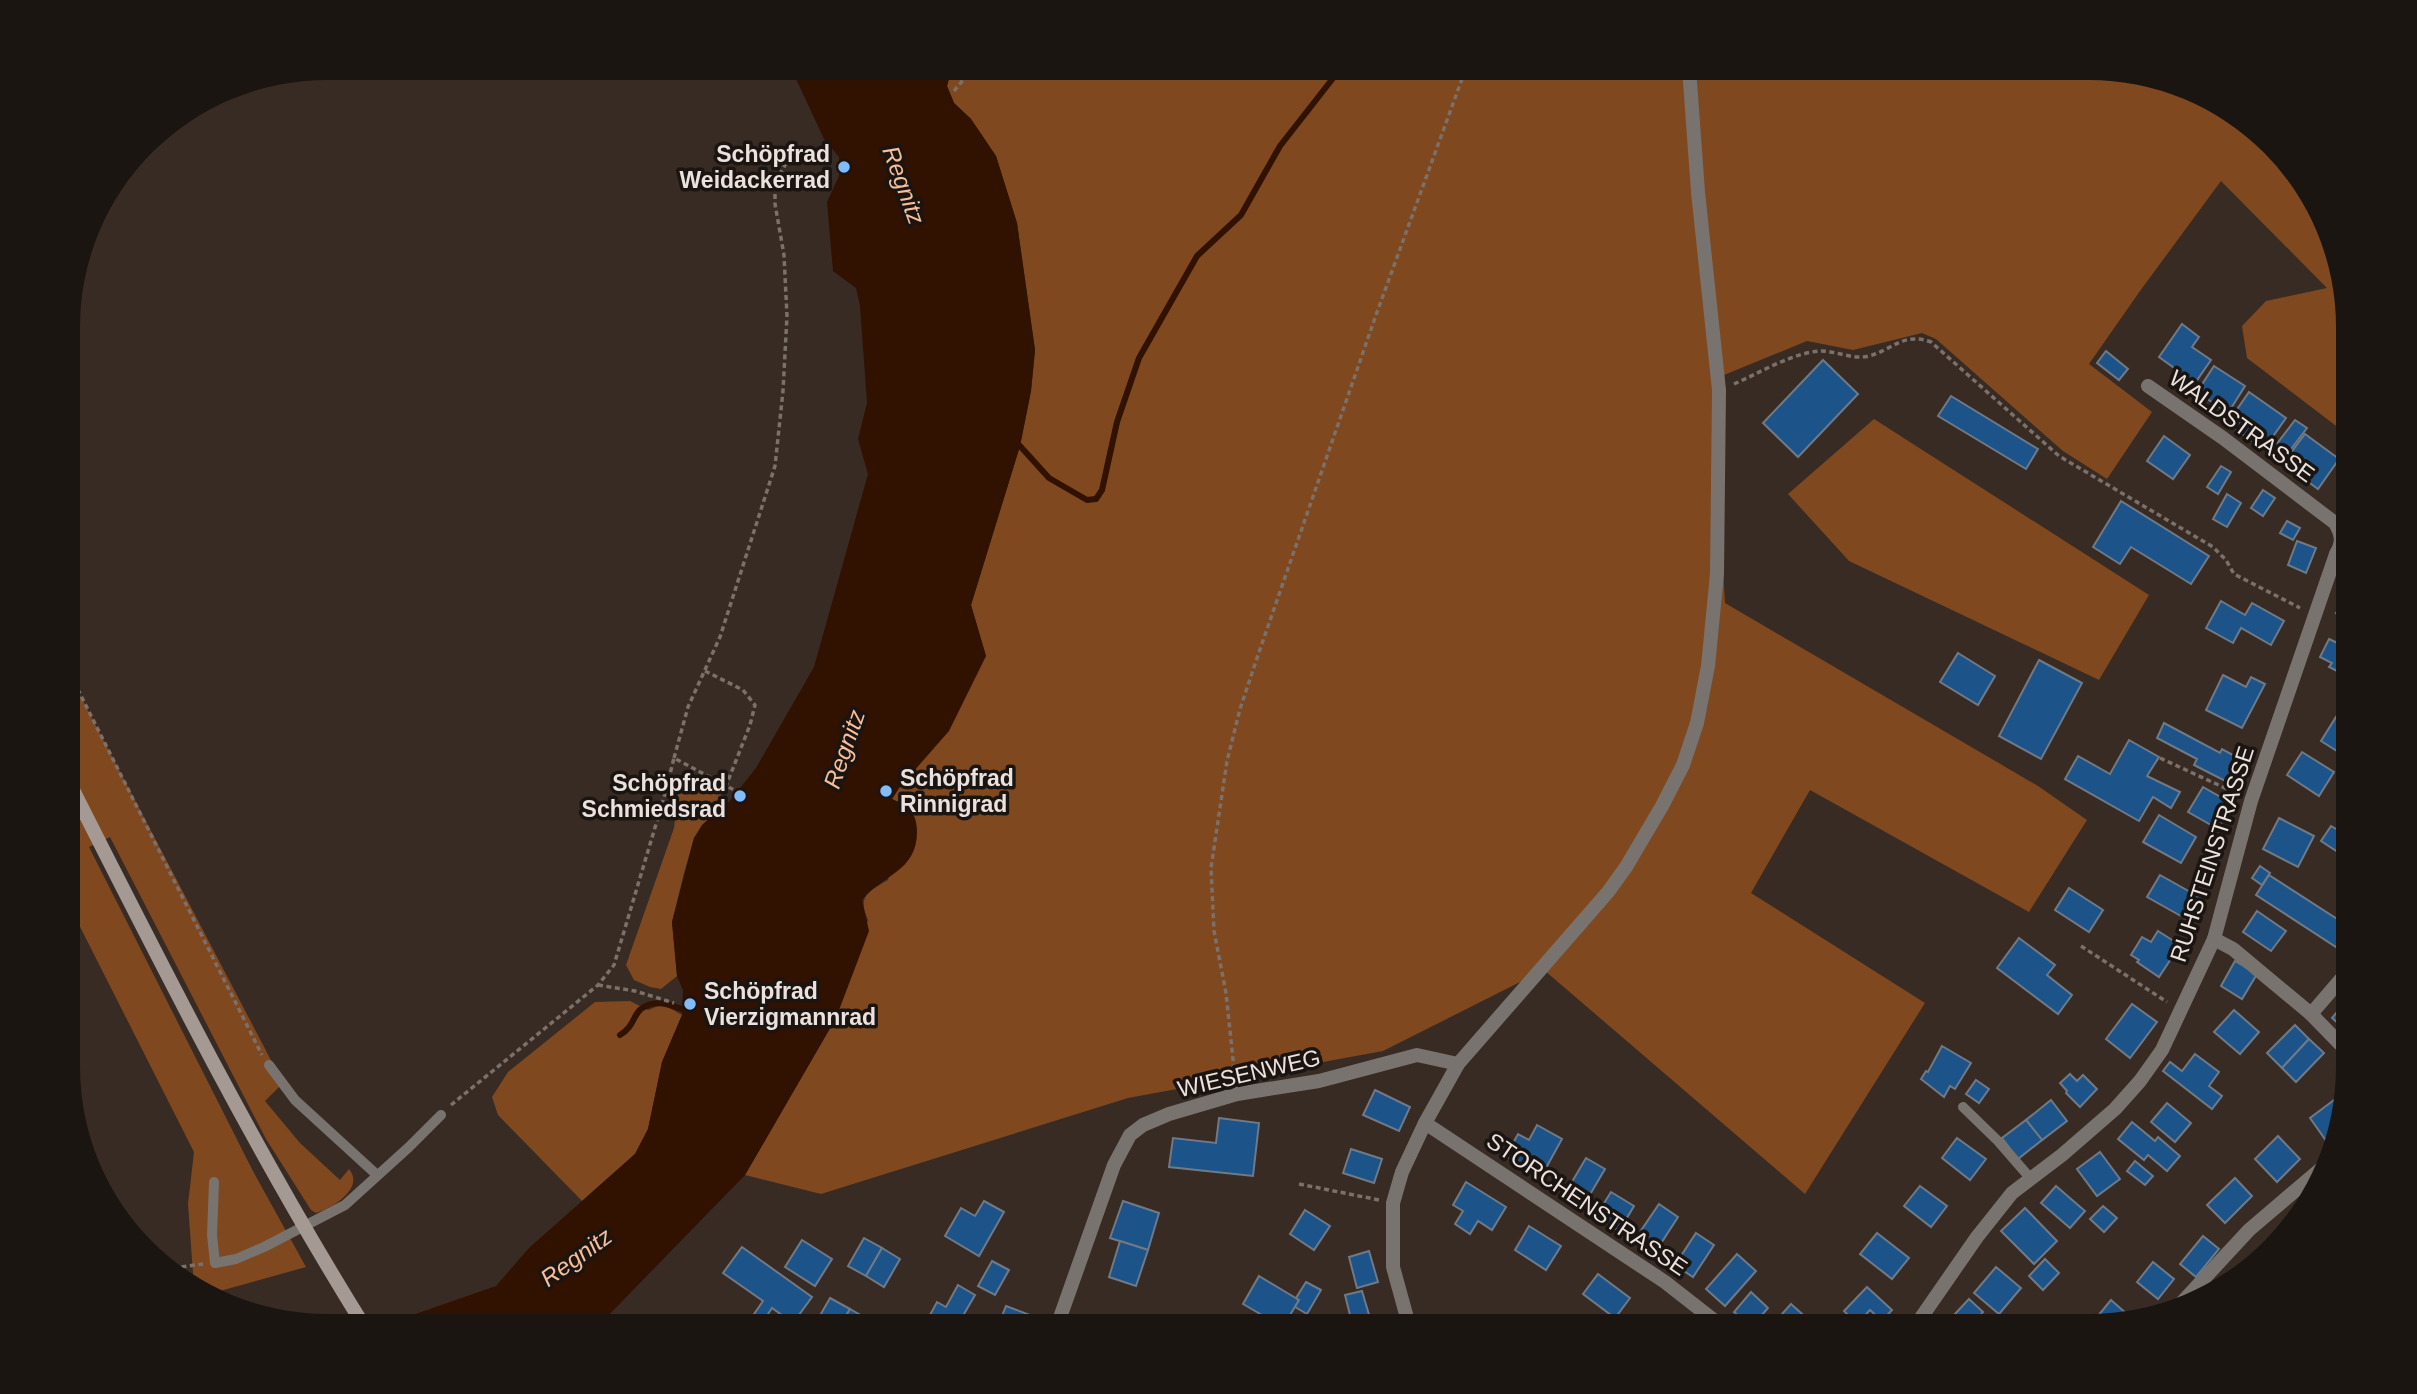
<svg xmlns="http://www.w3.org/2000/svg" width="2417" height="1394" viewBox="0 0 2417 1394" font-family="Arial,sans-serif">
	<rect width="100%" height="100%" fill="#382b24"/>
	<g fill="#7f481f">
		<path d="M945,68H2090L2219,103L2305,184L2348,310V435L2247,358L2242,326L2266,301L2327,288L2221,181L2140,291L2089,364L2152,412L2107,479L2063,451L1936,339L1922,333L1853,350L1807,341L1712,380L1725,603L2038,786L2087,820L2029,912L1810,790L1751,893L1925,1003L1805,1194L1544,970L1383,1051L1128,1098L821,1194L745,1175L836,1018L868,920C857,896 868,892 888,880L906,805L892,799L986,656L971,605L1020,446L1031,391L1035,350L1017,223L996,156L971,119L954,103L947,86L950,75Z"/>
		<path d="M1874,419L2149,595L2099,680L1849,561L1788,494Z"/>
		<path d="M70,676L274,1066L285,1081L265,1101L300,1143L340,1180L349,1169C365,1188 333,1208 316,1213L311,1210L266,1139L110,837L89,847L254,1173L306,1267L209,1294L198,1291L194,1287L188,1204L194,1152L70,907Z"/>
		<path d="M697,776L719,791L728,803L720,808L694,838L684,873L672,922L677,976L661,989L650,987L634,980L626,965L674,828L678,794L686,777Z"/>
		<path d="M630,1001L648,1010L663,1004L682,1015L662,1062L648,1129L635,1154L582,1201L498,1115L492,1097L508,1072L595,1002Z"/>
	</g>
	<path fill="#311100" d="M791,68H945L950,75L947,86L954,103L971,119L996,156L1017,223L1035,350L1031,391L1020,446L971,605L986,656L949,731L899,788L892,799C908,807 916,811 917,830C918,872 881,875 862,900L869,931L836,1018L745,1175L598,1326H381L496,1286L529,1248L635,1154L648,1129L662,1062L682,1015L683,990L677,976L672,922L694,838L702,825L720,808L728,803L756,768L814,667L868,474L858,439L867,403L860,306L856,288L833,271L827,202L839,176V157L824,139Z"/>
	<g fill="none" stroke-linecap="round" stroke-linejoin="round">
		<g stroke="#311100" stroke-width="6">
			<path d="M1020,446L1049,478L1087,500L1096,499L1102,490L1117,422L1139,358L1197,256L1241,215L1280,146L1341,68"/>
			<path d="M620,1035C634,1027 633,1015 641,1009C655,998 670,1005 684,1010"/>
		</g>
	</g>
	<g fill="#1c5389" stroke="#6f7a86" stroke-width="2">
		<path d="M2182,324L2199,337L2192,347L2211,360L2195,383L2159,357Z"/>
		<path d="M2106,351L2128,369L2119,380L2097,363Z"/>
		<path d="M1823,360L1858,394L1798,457L1763,423Z"/>
		<path d="M2214,366L2245,386L2228,413L2197,392Z"/>
		<path d="M2249,392L2286,418L2264,449L2227,424Z"/>
		<path d="M1951,396L2038,449L2026,469L1938,416Z"/>
		<path d="M2295,420L2307,428L2288,453L2276,445Z"/>
		<path d="M2305,434L2339,459L2318,489L2283,463Z"/>
		<path d="M2164,436L2190,455L2173,479L2147,461Z"/>
		<path d="M2221,466L2231,472L2218,494L2207,487Z"/>
		<path d="M2263,490L2275,498L2263,516L2251,508Z"/>
		<path d="M2227,494L2241,503L2227,527L2213,519Z"/>
		<path d="M2121,501L2209,556L2191,584L2131,547L2120,564L2093,547Z"/>
		<path d="M2287,521L2300,528L2293,540L2280,533Z"/>
		<path d="M2297,541L2316,548L2306,573L2288,565Z"/>
		<path d="M2348,598V622L2336,613Z"/>
		<path d="M2221,601L2245,615L2252,603L2284,621L2271,645L2241,628L2233,643L2206,628Z"/>
		<path d="M2329,639L2348,648V666L2346,670L2343,668L2341,673L2329,667L2332,663L2320,657Z"/>
		<path d="M1958,653L1995,676L1978,705L1940,682Z"/>
		<path d="M2039,660L2082,683L2041,759L1999,736Z"/>
		<path d="M2223,675L2246,687L2251,677L2265,684L2242,728L2206,710Z"/>
		<path d="M2336,717L2348,725V758L2321,741Z"/>
		<path d="M2164,723L2220,753L2222,749L2233,755L2232,758L2244,764L2233,785L2194,765L2197,759L2157,738Z"/>
		<path d="M2129,740L2159,757L2147,776L2180,792L2171,808L2153,797L2139,821L2065,779L2078,756L2110,774Z"/>
		<path d="M2302,752L2334,772L2319,796L2287,775Z"/>
		<path d="M2203,787L2233,804L2218,829L2188,812Z"/>
		<path d="M2159,815L2196,837L2181,863L2143,842Z"/>
		<path d="M2279,818L2314,836L2298,867L2263,849Z"/>
		<path d="M2331,826L2348,836V842L2341,854L2321,841Z"/>
		<path d="M2260,866L2270,873L2262,885L2252,878Z"/>
		<path d="M2160,875L2201,898L2188,920L2147,897Z"/>
		<path d="M2269,875L2348,926L2336,947L2256,895Z"/>
		<path d="M2069,888L2103,910L2089,932L2055,910Z"/>
		<path d="M2257,911L2286,931L2271,951L2243,932Z"/>
		<path d="M2158,931L2180,945L2159,977L2137,962L2139,960L2131,955L2142,937L2151,942Z"/>
		<path d="M2019,938L2055,965L2047,975L2072,995L2058,1014L1997,968Z"/>
		<path d="M2235,961L2257,974L2242,999L2221,986Z"/>
		<path d="M2348,999V1032L2332,1018Z"/>
		<path d="M2132,1004L2157,1022L2130,1058L2106,1039Z"/>
		<path d="M2234,1010L2259,1032L2240,1054L2214,1032Z"/>
		<path d="M2295,1025L2309,1039L2282,1068L2267,1053Z"/>
		<path d="M2309,1039L2324,1053L2296,1082L2282,1068Z"/>
		<path d="M1942,1046L1971,1063L1955,1089L1950,1086L1944,1097L1921,1079L1926,1071L1928,1072Z"/>
		<path d="M2195,1054L2219,1072L2209,1086L2222,1096L2212,1109L2163,1071L2170,1062L2182,1071Z"/>
		<path d="M2070,1074L2077,1081L2083,1075L2097,1089L2080,1107L2066,1093L2067,1091L2060,1083Z"/>
		<path d="M1976,1080L1989,1089L1979,1103L1966,1094Z"/>
		<path d="M1375,1090L1410,1107L1399,1131L1363,1115Z"/>
		<path d="M2346,1091L2332,1138L2327,1142L2310,1118Z"/>
		<path d="M2051,1100L2067,1121L2042,1140L2026,1120Z"/>
		<path d="M2167,1103L2191,1123L2175,1142L2151,1122Z"/>
		<path d="M1219,1118L1259,1123L1253,1176L1169,1167L1173,1138L1216,1143Z"/>
		<path d="M2026,1120L2042,1140L2018,1159L2002,1138Z"/>
		<path d="M2132,1122L2155,1141L2158,1137L2180,1156L2167,1171L2148,1155L2144,1160L2118,1139Z"/>
		<path d="M1537,1125L1562,1139L1541,1177L1506,1156L1518,1134L1529,1140Z"/>
		<path d="M2278,1136L2300,1159L2277,1182L2255,1159Z"/>
		<path d="M1957,1138L1986,1159L1970,1180L1942,1158Z"/>
		<path d="M1351,1149L1382,1159L1374,1183L1343,1173Z"/>
		<path d="M2100,1152L2120,1179L2097,1196L2077,1169Z"/>
		<path d="M1586,1158L1605,1169L1585,1203L1566,1192Z"/>
		<path d="M2135,1161L2153,1176L2145,1185L2127,1171Z"/>
		<path d="M2235,1178L2252,1196L2225,1223L2207,1205Z"/>
		<path d="M1466,1182L1506,1207L1492,1230L1478,1221L1470,1234L1455,1224L1463,1211L1453,1205Z"/>
		<path d="M1920,1186L1947,1206L1931,1227L1904,1206Z"/>
		<path d="M2056,1186L2085,1211L2070,1228L2041,1203Z"/>
		<path d="M1611,1192L1634,1206L1619,1231L1596,1216Z"/>
		<path d="M984,1201L1004,1212L979,1256L945,1236L961,1208L975,1216Z"/>
		<path d="M1123,1201L1159,1213L1148,1250L1110,1238Z"/>
		<path d="M1659,1204L1678,1217L1656,1251L1636,1238Z"/>
		<path d="M2103,1206L2117,1218L2104,1232L2090,1219Z"/>
		<path d="M2025,1208L2057,1241L2034,1264L2001,1231Z"/>
		<path d="M1305,1210L1330,1226L1314,1250L1290,1234Z"/>
		<path d="M1529,1226L1561,1246L1546,1270L1515,1250Z"/>
		<path d="M1696,1233L1714,1245L1693,1277L1675,1265Z"/>
		<path d="M1877,1233L1909,1258L1892,1279L1860,1254Z"/>
		<path d="M2203,1236L2219,1249L2196,1277L2180,1264Z"/>
		<path d="M864,1238L882,1248L866,1276L848,1266Z"/>
		<path d="M802,1240L832,1259L815,1286L785,1267Z"/>
		<path d="M1120,1241L1148,1250L1136,1286L1109,1277Z"/>
		<path d="M742,1247L812,1297L793,1323L772,1308L760,1326L750,1320L763,1301L723,1273Z"/>
		<path d="M882,1248L900,1259L884,1287L866,1276Z"/>
		<path d="M1369,1251L1378,1282L1357,1288L1349,1257Z"/>
		<path d="M1737,1254L1756,1271L1725,1306L1706,1289Z"/>
		<path d="M2045,1259L2059,1273L2043,1290L2029,1276Z"/>
		<path d="M992,1261L1009,1270L995,1295L978,1286Z"/>
		<path d="M2153,1262L2174,1279L2158,1299L2137,1282Z"/>
		<path d="M1996,1267L2021,1288L1999,1314L1974,1293Z"/>
		<path d="M1598,1274L1630,1298L1615,1318L1583,1294Z"/>
		<path d="M1259,1276L1299,1300L1284,1325H1279L1243,1304Z"/>
		<path d="M1306,1282L1321,1290L1307,1314L1295,1307L1299,1300L1296,1298Z"/>
		<path d="M958,1285L975,1295L957,1326H924L937,1302L946,1307Z"/>
		<path d="M1867,1287L1892,1310L1882,1321L1870,1310L1857,1324L1844,1311Z"/>
		<path d="M1362,1291L1370,1318L1352,1323L1345,1295Z"/>
		<path d="M1751,1292L1768,1308L1753,1325H1750L1734,1312Z"/>
		<path d="M830,1298L850,1309L840,1326H814Z"/>
		<path d="M1969,1299L1983,1312L1971,1325H1965L1954,1315Z"/>
		<path d="M2111,1300L2128,1315L2134,1320L2106,1325H2095L2092,1323Z"/>
		<path d="M1791,1304L1810,1321L1806,1325H1772Z"/>
		<path d="M1006,1306L1043,1320L1041,1326H998Z"/>
		<path d="M850,1309L869,1320L866,1326H840Z"/>
		<path d="M720,1317L734,1326H714Z"/>
		<path d="M642,1318L654,1326H638Z"/>
	</g>
	<g fill="none" stroke-linecap="round" stroke-linejoin="round">
		<g stroke="#7b706a" stroke-width="3.5" stroke-dasharray="5 3.5" stroke-linecap="butt">
			<path d="M954,91L973,68"/>
			<path d="M1734,384C1759,373 1794,352 1821,351C1837,351 1853,360 1869,356C1894,349 1903,332 1931,342L2059,456L2213,547L2226,560L2234,574L2300,608"/>
			<path d="M705,671L743,690L755,705L750,725L726,786"/>
			<path d="M70,674L262,1055"/>
			<path d="M674,758L688,707L720,637L775,466L783,391L787,316L784,255L775,204V182L785,165L800,158L814,156"/>
			<path d="M2160,758L2238,794"/>
			<path d="M2081,946L2167,1002"/>
			<path d="M598,985L635,991L674,1003"/>
			<path d="M1235,1078L1226,993L1214,931L1211,868L1227,761L1240,709L1257,658L1376,315L1466,68"/>
			<path d="M451,1105L598,985L614,965L665,794L674,758L734,790"/>
			<path d="M1299,1184L1379,1200"/>
			<path d="M173,1268L203,1264"/>
		</g>
		<g stroke="#79736f" stroke-width="10">
			<path d="M269,1065L295,1100L377,1175"/>
			<path d="M1963,1107L1998,1141L2031,1179"/>
			<path d="M214,1182L212,1235L215,1263L236,1259L264,1247L345,1205L409,1147L441,1115"/>
		</g>
		<g stroke="#79736f" stroke-width="14">
			<path d="M2148,386L2223,438L2335,523C2342,535 2343,542 2336,554L2348,564"/>
			<path d="M2214,939L2233,949L2311,1014L2348,1052"/>
			<path d="M2311,1014L2348,971"/>
			<path d="M1425,1123L1665,1282L1720,1325"/>
			<path d="M2174,1311L2249,1230L2323,1167"/>
			<path d="M1409,1325L1393,1267V1203L1402,1172L1425,1123L1458,1064L1608,892L1626,867L1662,806L1683,765L1697,723L1708,666L1717,574L1719,390L1698,192L1689,68"/>
			<path d="M1916,1325L1977,1237L2012,1193L2062,1155L2115,1109L2140,1081L2162,1050L2214,939L2251,801L2336,554"/>
			<path d="M1057,1326L1114,1165L1130,1135L1143,1125L1169,1114L1237,1094L1319,1081L1417,1055L1458,1064"/>
		</g>
		<path stroke="#a49993" stroke-width="14" d="M70,784C163,968 255,1151 364,1326"/>
	</g>
	<g fill="#83bcfb" stroke="#1b1512" stroke-width="2.5">
		<circle cx="844" cy="167" r="7"/>
		<circle cx="886" cy="791" r="7"/>
		<circle cx="740" cy="796" r="7"/>
		<circle cx="690" cy="1004" r="7"/>
	</g>
	<g text-anchor="middle" dominant-baseline="central" stroke-width="7" stroke-linejoin="round" paint-order="stroke">
		<g font-size="23" font-weight="bold" fill="#ebe2dd" stroke="#1b1512" text-anchor="end">
			<text x="830" y="154">Schöpfrad<tspan x="830" dy="26">Weidackerrad</tspan></text>
			<text x="900" y="778" text-anchor="start">Schöpfrad<tspan x="900" dy="26">Rinnigrad</tspan></text>
			<text x="726" y="783">Schöpfrad<tspan x="726" dy="26">Schmiedsrad</tspan></text>
			<text x="704" y="991" text-anchor="start">Schöpfrad<tspan x="704" dy="26">Vierzigmannrad</tspan></text>
		</g>
		<g font-size="23" fill="#ebe2dd" stroke="#1b1512">
			<text transform="translate(2242 426) rotate(36)">WALDSTRASSE</text>
			<text transform="translate(2212 854) rotate(-72)">RUHSTEINSTRASSE</text>
			<text transform="translate(1249 1073) rotate(-13)">WIESENWEG</text>
			<text transform="translate(1587 1204) rotate(34)">STORCHENSTRASSE</text>
		</g>
		<g font-size="24" font-style="italic" fill="#f7be99" stroke="#1b1512">
			<text transform="translate(904 185) rotate(70)">Regnitz</text>
			<text transform="translate(844 749) rotate(-71)">Regnitz</text>
			<text transform="translate(576 1257) rotate(-36)">Regnitz</text>
		</g>
	</g>
	<path d="M0 0H2417V1394H0ZM327 80H2089A247 247 0 0 1 2336 327V1067A247 247 0 0 1 2089 1314H327A247 247 0 0 1 80 1067V327A247 247 0 0 1 327 80Z" fill="#1b1512" fill-rule="evenodd"/>
</svg>
